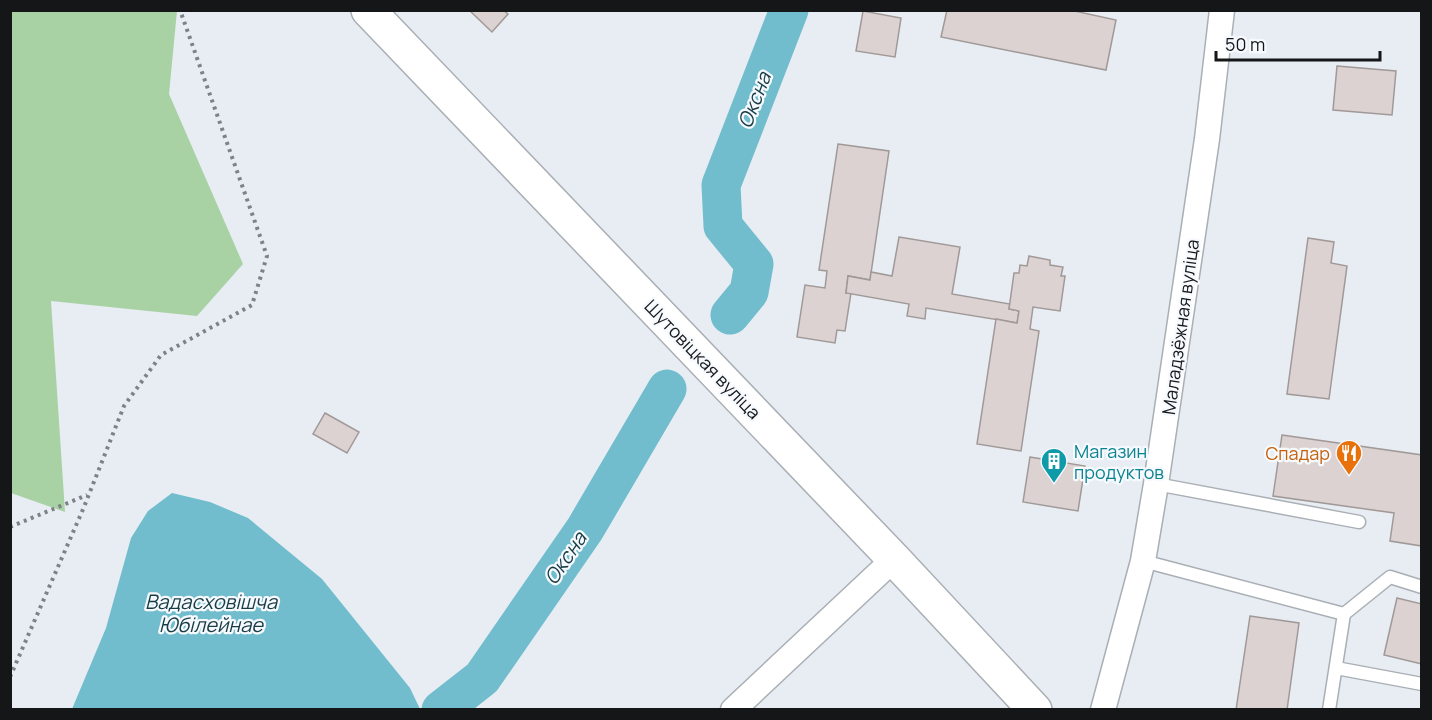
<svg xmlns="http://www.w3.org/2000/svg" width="1432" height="720" viewBox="0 0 1432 720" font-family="Manrope,sans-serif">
	<rect width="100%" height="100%" fill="#e7edf3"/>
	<path fill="#a8d2a4" d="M11,10L177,11L169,94L243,264L197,316L51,301L65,512L11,493Z"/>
	<path fill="#71bdcd" d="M172,493L210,502L248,518L322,579L410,688L420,709H72L106,628L131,538L148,511Z"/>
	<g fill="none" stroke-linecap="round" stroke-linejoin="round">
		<g stroke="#71bdcd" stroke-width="39">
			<path d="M730,315L749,292L754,264L723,226L721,185L789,10"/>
			<path d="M441,710L482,678L585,529L667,389"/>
		</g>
	</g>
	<g fill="#dbd2d1" stroke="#a19998" stroke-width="1.5">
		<path d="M469,10H503L508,14L492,32Z"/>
		<path d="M947,10H1070L1116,20L1106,70L941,37Z"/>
		<path d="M863,11L901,18L895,57L856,51Z"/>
		<path d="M1337,66L1396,71L1392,115L1333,110Z"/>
		<path d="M838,144L889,151L870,280L848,276L846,293H851L845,331L837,330L835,343L797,337L805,285L825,288L827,271L819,270Z"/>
		<path d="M899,237L960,247L952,294L1010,304L1009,309L1019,311L1017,323L926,308L925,319L907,316L909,304L846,293L848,276L870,280L871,272L892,276Z"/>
		<path d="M1308,238L1334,242L1331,263L1347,266L1329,399L1287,394Z"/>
		<path d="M1029,256L1050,260V265L1063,267L1061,276H1065L1060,311L1033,307L1030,329L1039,331L1021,451L977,444L996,319L1017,323L1019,311L1009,309L1014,273H1019L1020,265L1027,266Z"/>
		<path d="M325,413L359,432L347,453L313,434Z"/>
		<path d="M1282,435L1422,455V546L1390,541L1394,513L1273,496Z"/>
		<path d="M1030,457L1085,466L1078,511L1023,502Z"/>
		<path d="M1397,598L1422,604V664L1384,655Z"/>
		<path d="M1250,616L1299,623L1287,710H1236Z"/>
	</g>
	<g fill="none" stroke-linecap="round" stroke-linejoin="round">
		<g stroke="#a9afb4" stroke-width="15">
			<g id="lane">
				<path d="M1156,484L1359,522"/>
				<path d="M1143,561L1344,614L1329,710"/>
				<path d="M1344,614L1390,577L1422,587"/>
				<path d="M1336,668L1422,684"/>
			</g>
		</g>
		<g stroke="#a9afb4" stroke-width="27">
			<g id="street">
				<path d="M733,710L894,559"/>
				<path d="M1103,710L1143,561L1156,484L1207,139L1222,10"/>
			</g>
		</g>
		<g stroke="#a9afb4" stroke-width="36">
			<path id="secondary" d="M368,10L894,559L1035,710"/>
		</g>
		<g stroke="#7e8286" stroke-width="4" stroke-dasharray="3 4.5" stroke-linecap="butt">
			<path d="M10,527L87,495"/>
			<path d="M10,677L84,507L124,406L161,355L252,305L267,256L180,10"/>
		</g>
		<use href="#lane" stroke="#fff" stroke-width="12"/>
		<use href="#street" stroke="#fff" stroke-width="24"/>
		<use href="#secondary" stroke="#fff" stroke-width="33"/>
	</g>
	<defs>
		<g id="restaurant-pin" transform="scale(1.35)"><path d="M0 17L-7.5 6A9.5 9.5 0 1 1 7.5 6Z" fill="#e8710a" stroke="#f6faff"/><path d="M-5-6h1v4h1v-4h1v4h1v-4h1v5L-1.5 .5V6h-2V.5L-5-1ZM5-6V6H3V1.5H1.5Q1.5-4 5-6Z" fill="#fff"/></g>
		<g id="building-pin" transform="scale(1.35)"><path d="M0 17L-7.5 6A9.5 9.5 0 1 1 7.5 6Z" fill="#0f9aa8" stroke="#f6faff"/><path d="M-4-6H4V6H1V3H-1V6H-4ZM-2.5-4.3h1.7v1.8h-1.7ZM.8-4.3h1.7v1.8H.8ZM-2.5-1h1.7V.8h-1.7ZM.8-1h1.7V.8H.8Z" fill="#fff"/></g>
	</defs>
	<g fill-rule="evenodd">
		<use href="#restaurant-pin" x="1349" y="453"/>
		<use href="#building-pin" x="1054" y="461"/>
	</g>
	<g text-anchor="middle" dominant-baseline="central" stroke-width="4.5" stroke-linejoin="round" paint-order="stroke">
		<g font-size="18" fill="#141618" stroke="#f6faff">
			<text transform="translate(1180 327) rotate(-82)">Маладзёжная вуліца</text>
			<text transform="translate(703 359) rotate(46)">Шутовіцкая вуліца</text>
		</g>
		<g font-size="18" fill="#0d838f" stroke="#f6faff" text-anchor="start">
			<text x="1074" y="451">Магазин<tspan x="1074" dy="21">продуктов</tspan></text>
		</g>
		<g font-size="18" fill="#c56008" stroke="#f6faff" text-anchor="end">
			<text x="1330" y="453">Спадар</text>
		</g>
		<g font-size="20" font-style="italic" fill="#183c44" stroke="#f6faff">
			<text transform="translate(754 100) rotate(-69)">Оксна</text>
			<text transform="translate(565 558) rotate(-56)">Оксна</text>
			<text x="211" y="601">Вадасховішча<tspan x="211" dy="23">Юбілейнае</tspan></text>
		</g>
	</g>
	<rect width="1432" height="720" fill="none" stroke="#141618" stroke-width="24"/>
	<path d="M1216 51v9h164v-9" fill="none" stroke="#141618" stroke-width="3"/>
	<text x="1225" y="51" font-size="18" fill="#141618" stroke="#f6faff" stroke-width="4.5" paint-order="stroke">50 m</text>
</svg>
